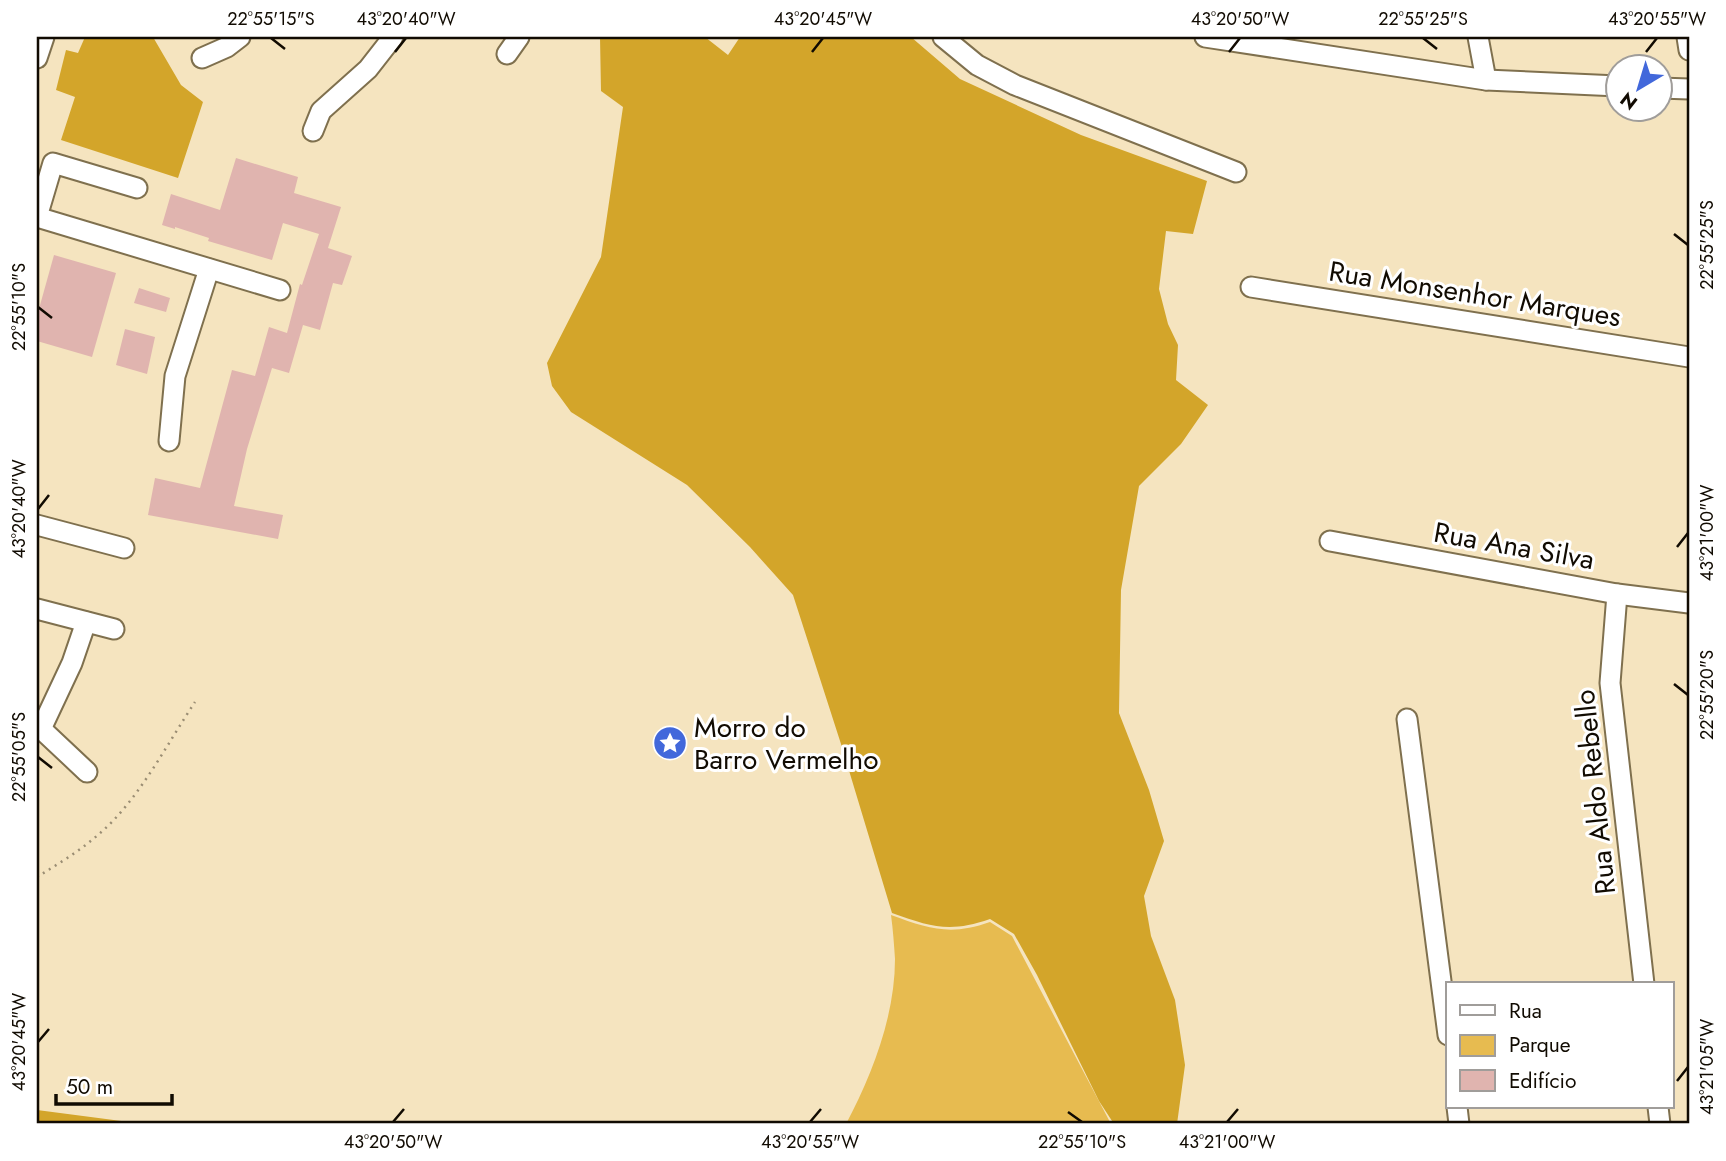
<svg xmlns="http://www.w3.org/2000/svg" width="1726" height="1161" viewBox="0 0 1726 1161" font-family="Jost,sans-serif">
	<rect width="100%" height="100%" fill="#f5e4bf"/>
	<path fill="#e7bb50" d="M891,915C929,929 951,936 990,922L1012,936L1111,1124H846C872,1075 895,1016 895,959C894,944 893,930 891,915Z"/>
	<g fill="#d3a52a">
		<path d="M85,37H153L181,85L203,102L178,178L61,140L75,97L56,90L66,50L78,53Z"/>
		<path d="M600,37H705L728,55L740,37H911L960,79L1081,135L1207,181L1193,234L1166,231L1159,289L1168,324L1178,345L1176,380L1208,405L1181,444L1139,486L1121,590L1119,713L1149,790L1164,841L1144,896L1151,936L1175,1000L1185,1065L1177,1124H1114L1099,1101L1037,975L1014,934L990,919C950,933 931,927 892,913L841,744L793,595L750,547L687,485L571,412L552,386L547,363L601,257L623,107L601,91Z"/>
		<path d="M37,1110L129,1122L136,1124H37Z"/>
	</g>
	<g fill="#e0b4af">
		<path d="M236,158L298,177L294,193L341,207L328,248L352,256L342,285L333,283L320,330L303,325L289,373L272,368L247,449L234,506L283,515L278,539L148,515L155,478L200,488L232,370L255,376L269,327L287,333L300,284L302,285L319,234L283,223L272,260L208,241L209,238L175,227V229L162,225L171,194L220,210Z"/>
		<path d="M54,255L116,273L92,357L37,341V316Z"/>
		<path d="M139,288L170,298L166,312L134,303Z"/>
		<path d="M125,329L155,337L147,374L116,365Z"/>
	</g>
	<g fill="none" stroke-linecap="round" stroke-linejoin="round">
		<g stroke="#7f704e" stroke-width="23">
			<g id="minor">
				<path d="M943,37L977,65L1015,85L1236,172"/>
				<path d="M1205,37L1486,80L1618,86"/>
				<path d="M1478,37L1486,80"/>
				<path d="M1687,37L1689,50"/>
				<path d="M507,54L519,37"/>
				<path d="M37,58L44,37"/>
				<path d="M202,58L227,47L240,37"/>
				<path d="M1660,88L1689,89"/>
				<path d="M313,131L321,111L368,69L393,37"/>
				<path d="M37,217L280,290"/>
				<path d="M37,217L53,163L137,188"/>
				<path d="M1251,287L1689,357"/>
				<path d="M169,441L175,376L209,269"/>
				<path d="M37,525L124,548"/>
				<path d="M1330,541L1617,594L1689,603"/>
				<path d="M1617,594L1610,683L1644,984"/>
				<path d="M37,609L114,629"/>
				<path d="M1407,719L1448,1035"/>
				<path d="M37,725L87,772"/>
				<path d="M41,729L72,663L86,622"/>
				<path d="M1457,1107L1459,1124"/>
				<path d="M1658,1107L1660,1124"/>
			</g>
		</g>
		<path stroke="#9a8d73" stroke-width="2.5" stroke-dasharray="2 5" stroke-linecap="butt" d="M37,877C58,864 80,851 99,834C138,801 167,744 195,702"/>
		<use href="#minor" stroke="#fff" stroke-width="19"/>
	</g>
	<path fill="none" stroke="#110b02" stroke-width="2.5" d="M271,38L285,49M1423,38L1437,49M395,52L406,38M812,52L823,38M1229,52L1240,38M1646,52L1657,38M1674,234L1688,245M38,307L52,318M38,509L49,495M1677,547L1688,533M1674,684L1688,695M38,757L52,768M38,1042L49,1029M1677,1081L1688,1067M1068,1112L1082,1122M393,1122L404,1109M810,1122L821,1109M1227,1122L1238,1109"/>
	<defs>
		<g id="sight-disc" transform="scale(1.75)"><circle r="9.5" fill="#4268db" stroke="#fff"/><path d="M0-6L1.8-2.2L6-1.7L2.9 1.2L3.7 5.4L0 3.3L-3.7 5.4L-2.9 1.2L-6-1.7L-1.8-2.2Z" fill="#fff"/></g>
	</defs>
	<g fill-rule="evenodd">
		<use href="#sight-disc" x="670" y="743"/>
	</g>
	<g text-anchor="middle" dominant-baseline="central" stroke-width="6" stroke-linejoin="round" paint-order="stroke">
		<g font-size="28" fill="#110b02" stroke="#fff">
			<text transform="translate(1475 294) rotate(9)">Rua Monsenhor Marques</text>
			<text transform="translate(1514 546) rotate(10)">Rua Ana Silva</text>
			<text transform="translate(1595 792) rotate(-96)">Rua Aldo Rebello</text>
		</g>
		<g font-size="28" fill="#110b02" stroke="#fff" text-anchor="start">
			<text x="694" y="727">Morro do<tspan x="694" dy="32">Barro Vermelho</tspan></text>
		</g>
	</g>
	<rect width="1726" height="1161" fill="none" stroke="#ffffff" stroke-width="77"/>
	<rect x="1446" y="982" width="228" height="126" fill="#ffffff" stroke="#a09d9a" stroke-width="2"/>
	<rect x="1460" y="1005" width="35" height="10" fill="#ffffff" stroke="#a09d9a" stroke-width="2"/>
	<text x="1509" y="1018" font-size="21" fill="#110b02">Rua</text>
	<rect x="1460" y="1035" width="35" height="21" fill="#e7bb50" stroke="#a09d9a" stroke-width="2"/>
	<text x="1509" y="1052" font-size="21" fill="#110b02">Parque</text>
	<rect x="1460" y="1070" width="35" height="21" fill="#e0b4af" stroke="#a09d9a" stroke-width="2"/>
	<text x="1509" y="1088" font-size="21" fill="#110b02">Edifício</text>
	<g transform="translate(1639 88) rotate(218)"><circle r="33" fill="#ffffff" stroke="#a09d9a" stroke-width="2"/>
	<path d="M0-5L12 26L0 18L-12 26Z" fill="#4268db"/>
	<text y="-10" font-size="19" font-weight="bold" text-anchor="middle" fill="#110b02">N</text>
	</g>
	<path d="M56 1094v10h116v-10" fill="none" stroke="#110b02" stroke-width="3.5"/>
	<text x="66" y="1094" font-size="21" fill="#110b02" stroke="#ffffff" stroke-width="5" paint-order="stroke">50 m</text>
	<rect x="38" y="38" width="1650" height="1084" fill="none" stroke="#110b02" stroke-width="2.5"/>
	<g font-size="18" text-anchor="middle" fill="#110b02">
		<text x="271" y="25">22°55'15"S</text>
		<text x="406" y="25">43°20'40"W</text>
		<text x="823" y="25">43°20'45"W</text>
		<text x="1240" y="25">43°20'50"W</text>
		<text x="1423" y="25">22°55'25"S</text>
		<text x="1657" y="25">43°20'55"W</text>
		<text transform="translate(1707 245) rotate(-90)" y="6">22°55'25"S</text>
		<text transform="translate(19 307) rotate(-90)" y="6">22°55'10"S</text>
		<text transform="translate(19 509) rotate(-90)" y="6">43°20'40"W</text>
		<text transform="translate(1707 533) rotate(-90)" y="6">43°21'00"W</text>
		<text transform="translate(1707 695) rotate(-90)" y="6">22°55'20"S</text>
		<text transform="translate(19 757) rotate(-90)" y="6">22°55'05"S</text>
		<text transform="translate(19 1042) rotate(-90)" y="6">43°20'45"W</text>
		<text transform="translate(1707 1067) rotate(-90)" y="6">43°21'05"W</text>
		<text x="393" y="1148">43°20'50"W</text>
		<text x="810" y="1148">43°20'55"W</text>
		<text x="1082" y="1148">22°55'10"S</text>
		<text x="1227" y="1148">43°21'00"W</text>
	</g>
</svg>
